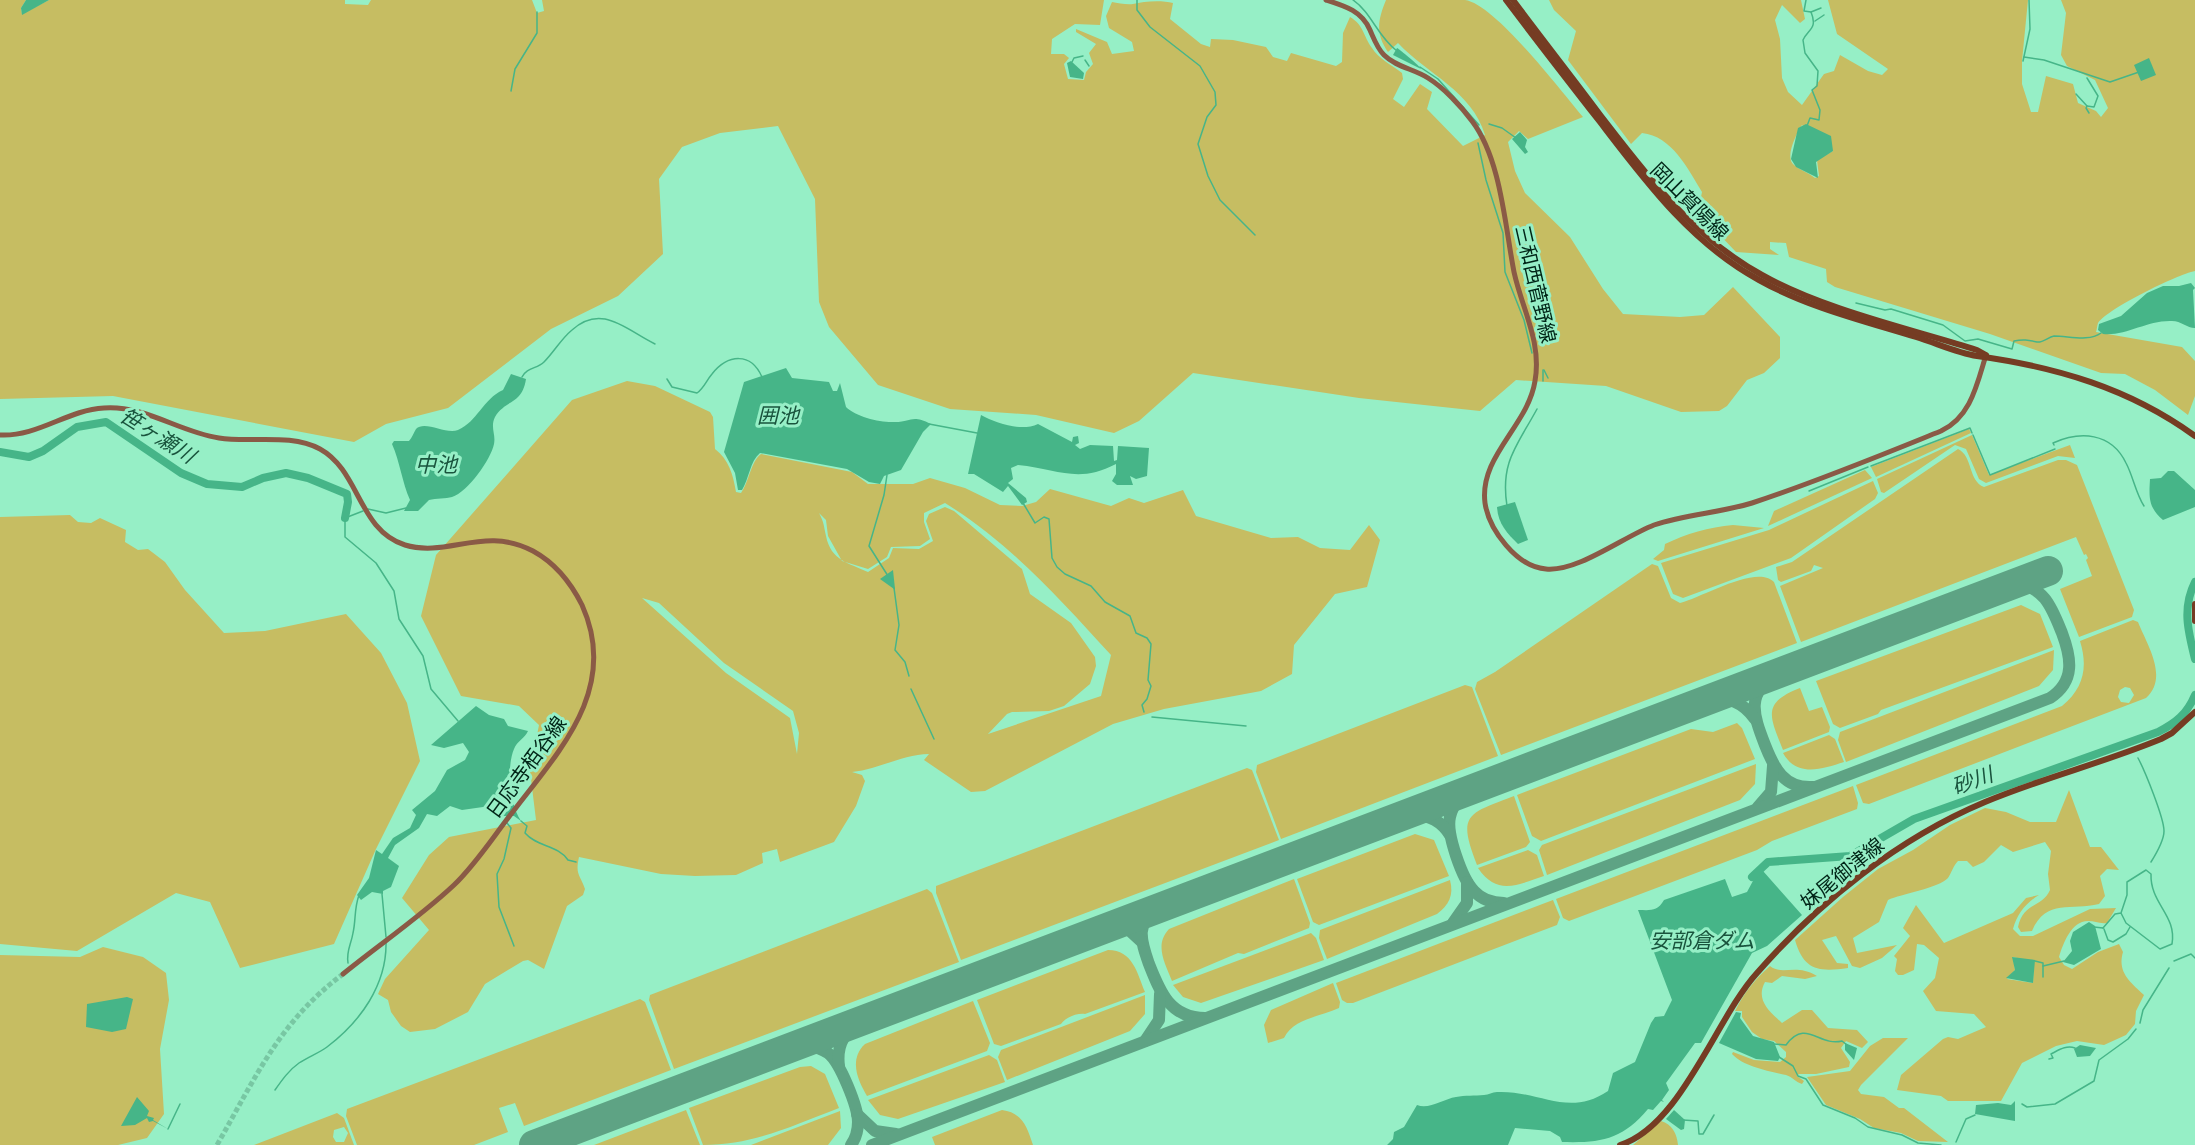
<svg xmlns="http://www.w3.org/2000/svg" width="2195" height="1145" viewBox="0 0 2195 1145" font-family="'Open Sans','Noto Sans JP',sans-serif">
	<rect width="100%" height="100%" fill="#96efc6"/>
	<g fill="#c6bd62" fill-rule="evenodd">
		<path d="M0,0H26L21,8L22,14L49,0H345V4L368,5L371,0H532L537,13L544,11L542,0H1104L1100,25L1075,24L1052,39L1051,54H1064L1069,58L1064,64L1068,79L1084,80L1086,72L1093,64L1089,53L1096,44L1076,32V29L1107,42L1112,54L1134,51L1132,42L1109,28L1106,16L1112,2C1118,3 1127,5 1133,4C1144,1 1162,0 1173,3L1170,19L1201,44L1210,47L1211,39L1233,40L1266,47L1273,57L1287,61L1291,53L1336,66L1342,62L1343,33L1350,17C1364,25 1363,36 1372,48C1378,58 1393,66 1402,73L1403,79L1393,99L1404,107L1420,84L1432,92L1427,109L1463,146L1485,135C1472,91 1427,74 1398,43L1388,52C1375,33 1378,20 1386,0C1411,0 1440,0 1465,0C1495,4 1561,91 1583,117L1528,139L1519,131L1508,142L1515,171L1525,193L1570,237L1603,289L1623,314L1680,317L1704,315L1733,287L1780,337V358L1764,373L1747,380L1727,406L1719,411L1681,412L1606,386L1516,380L1480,411L1359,398L1193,373L1139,421L1114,433L1036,415L950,409L878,385L829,327L819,302L815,199L778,126L720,133L682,147L659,179L663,254L618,296L551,329L448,408L386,424L354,442L113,396L0,399Z"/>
		<path d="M1549,0H1801L1805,19L1800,23L1782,5L1775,20L1780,39L1782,78L1788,92L1802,105L1824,74L1834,71L1840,55L1868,71L1882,75L1888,69L1837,34L1828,0H2028L2022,61V84L2031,112H2038L2046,76L2073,84L2078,103L2096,111L2101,117L2108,108L2095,80L2067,66L2061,55L2066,13L2061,0H2195V271C2176,275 2109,308 2098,323C2097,326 2097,329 2096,332L2182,347L2195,361V396L2188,415L2155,390L2125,374L2101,373L1990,334L1835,287L1827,282L1826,269L1789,257L1786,243L1770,242V249L1779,255L1736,252L1715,230L1695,215L1694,209L1700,202L1702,192C1688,169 1672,136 1642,133L1631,144L1568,60L1576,31L1554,10ZM1802,125L1833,151L1817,160L1819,176L1815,178C1809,173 1800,170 1794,165C1784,157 1797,133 1802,125Z"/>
		<path d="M627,381L655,386L710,412L713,417L715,449C729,460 733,474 736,492L741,493C749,482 751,461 761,454L852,472L868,484H913L930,478L965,488L1000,505L1022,506L1036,502L1050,489L1111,506L1129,498L1144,503L1183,490L1196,516L1271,538L1298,537L1320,548L1350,550L1369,525L1380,540L1367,587L1335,594L1294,645L1292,674L1261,691L1164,709L1113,724L985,791L971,792L924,760L929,754C903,754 880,769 852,772L862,775L865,781L856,806L834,842L780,862L777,849L762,853L763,863L736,875L695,876L661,874L579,857C575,875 580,874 585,889L583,895L567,906L544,969L528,960L523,961L485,984L468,1012L435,1029L410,1032L401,1026L391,1012L388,1000L378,994L385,979L429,930L402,898L429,855L449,837L536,820L530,771L539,725L519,706L461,696L421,616L436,555L572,400ZM945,503C1011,544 1059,598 1111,655L1101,696L988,734L1007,714L1012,712L1049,711L1064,706L1090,684L1096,666L1095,657L1071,623L1030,594L1022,569L954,511L945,507L929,514L926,521L933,541L919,549L893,548L889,558L868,572C849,563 831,561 826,536C824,527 824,522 819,513L826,520L828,536L842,561L868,569L887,557L891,547L920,546L930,539L924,522V513ZM642,598L659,603L724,663L793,711L799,733L797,754L790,718L726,673Z"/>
		<path d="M1969,429L1971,433L1876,477L1871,467Z"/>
		<path d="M1972,435L1989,475L2070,445L2075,458L2058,456L1986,483L1979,479L1966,449L1955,445L1884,493L1881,492L1877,479Z"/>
		<path d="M1958,449C1973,456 1968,481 1984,487L2058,460H2066L2077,465L2134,610L2132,617L2079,637L2060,589L2092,576L2086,560L2088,558L2086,554L2084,555L2076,537L1801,642L1780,586L1823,568L1814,565L1811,571L1781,582L1778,580L1776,567L1792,562Z"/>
		<path d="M1865,470L1872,478L1768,526L1774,511Z"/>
		<path d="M1873,481L1878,493L1875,499L1791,558L1683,598L1673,594L1661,563L1769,530Z"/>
		<path d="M70,515L78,522L91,523L100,518L126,530L125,542L138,550L148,549L165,562L185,590L224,633L265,631L346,614L381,653L407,703L420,761L376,849L334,944L240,968L210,902L176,893L77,951L0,944V517Z"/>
		<path d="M1733,525L1764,528L1658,561L1653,559L1664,550L1665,544C1686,534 1709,527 1733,525Z"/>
		<path d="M1652,564L1658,566L1671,598L1680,603C1703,597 1757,564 1774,582L1797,643L1501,755L1475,689L1477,682L1495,672Z"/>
		<path d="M2021,605L2040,614L2053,647L1881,710L1878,714L1840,728L1833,724L1816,681Z"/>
		<path d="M2133,620L2138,622C2147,645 2169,677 2146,698L1869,804L1863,803L1856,785L2062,706C2084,688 2088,667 2080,641ZM2125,687L2130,688L2134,695L2129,703L2121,702L2118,697L2120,690Z"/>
		<path d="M2054,650L2053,670L2039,686L1846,762L1838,740L1840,732Z"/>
		<path d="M1465,685L1472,687L1498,756L1281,839L1256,772L1257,765Z"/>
		<path d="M1800,688L1809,711L1822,707L1830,727L1829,732L1783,750C1770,717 1761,703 1800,688Z"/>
		<path d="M1737,723L1742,728L1755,759L1541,841L1532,836L1517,795L1691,729L1713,732Z"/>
		<path d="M1829,735L1835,739L1844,762C1822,769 1797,778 1783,753Z"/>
		<path d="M1756,764L1755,784L1740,800L1547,875L1539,850L1542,845Z"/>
		<path d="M1247,768L1252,770L1279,840L961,960L936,893V886Z"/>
		<path d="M1853,786L1858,803L1857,809L1772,841L1757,850L1569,921L1563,918L1556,899Z"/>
		<path d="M2069,790L2090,847H2101L2119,870L2107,869L2100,876L2105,896L2099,904C2072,911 2046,898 2032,931L2021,932L2018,927C2023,902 2042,908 2050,890L2048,874L2051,851L2045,842L2013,852L2001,845L1984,862L1973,867L1967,861H1958C1953,866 1952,872 1948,878C1939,888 1901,894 1888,900L1879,922L1853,938L1857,953L1897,945L1882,958L1860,968L1852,966L1836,936L1822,940L1837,963L1848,964V968C1819,972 1804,971 1795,940L1843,897L1878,869L1913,850L1950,825L1985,808L2006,812L2030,822H2056Z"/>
		<path d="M1514,796L1530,842L1526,847L1477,865C1457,814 1467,814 1514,796Z"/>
		<path d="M1415,834L1434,840L1449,876L1319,925L1313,922L1297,879Z"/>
		<path d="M1528,850L1537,855L1544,876C1517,885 1497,896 1478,868Z"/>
		<path d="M1294,879L1310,923L1309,928L1244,954L1238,953L1172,981C1165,963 1154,945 1169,929Z"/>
		<path d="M1450,880C1454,895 1449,905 1437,914L1327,959L1319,938L1320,930Z"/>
		<path d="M927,889L932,893L959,962L674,1069L649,1000L650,995Z"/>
		<path d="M2039,895C2026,903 2017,914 2013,929L2020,936H2033L2090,909L2116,908L2107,923C2099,924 2095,921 2088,921C2071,921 2063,944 2059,957L2064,965L2072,969L2098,952L2119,944L2123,952C2117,972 2130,982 2144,995L2136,1011L2135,1024L2126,1035L2104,1045L2077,1041L2056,1046L2022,1063L2001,1101H1948L1941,1096L1897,1090L1901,1075L1943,1039L1948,1037L1958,1039L1986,1027L1974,1014L1936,1011L1923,991L1935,978L1939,958L1924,945L1917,944L1914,970L1903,975H1898L1895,971L1897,959L1894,956L1910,936L1903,928L1916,905L1944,943L2013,913L2026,898ZM2013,957L2034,962L2033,983L2007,979L2015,970Z"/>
		<path d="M1553,900L1560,917L1557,925L1353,1003H1347L1342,1000L1336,983Z"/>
		<path d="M1311,933L1316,938L1324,960L1201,1003L1183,997L1173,985Z"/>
		<path d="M103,947L143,957L166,973L169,1000L160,1049L164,1114L147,1138L118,1145H0V955L80,957Z"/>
		<path d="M1108,950C1133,950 1137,973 1145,992L1085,1014C1077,1013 1066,1017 1061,1024L1001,1046L994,1044L977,1000Z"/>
		<path d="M1770,966C1782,976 1796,963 1817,976L1805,979L1782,976L1772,983L1765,982C1755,1000 1770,1012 1782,1023L1802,1010H1812L1828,1028L1857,1030L1868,1042L1862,1048L1846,1041L1841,1048L1850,1062L1849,1067L1816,1074H1799L1797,1076L1804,1081L1802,1084C1795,1082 1793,1077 1786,1075C1769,1071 1744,1067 1732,1054L1733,1052L1754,1060L1780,1062L1786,1057V1052L1774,1041L1762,1039L1752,1032L1742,1017V1011H1735C1744,993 1755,979 1770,966Z"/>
		<path d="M1333,983L1340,1002L1339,1008C1320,1017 1294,1018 1284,1038L1268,1043L1264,1025L1271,1010Z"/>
		<path d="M1145,995V1014L1130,1031L1007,1080L998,1057L1001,1050Z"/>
		<path d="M640,999L645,1002L671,1070L524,1126L515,1103L499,1108L508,1132L474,1145H357L346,1116L347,1109Z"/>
		<path d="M973,1001L990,1043L987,1051L867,1096C857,1079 849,1059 865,1044Z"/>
		<path d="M1883,1038H1908L1861,1085L1858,1090L1861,1094L1884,1097L1899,1108H1904L1948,1142L1918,1141L1901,1133L1874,1128L1860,1119L1826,1105L1807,1077L1850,1071L1870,1046Z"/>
		<path d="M989,1055L997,1060L1005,1082L898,1119L880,1115L868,1100Z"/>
		<path d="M811,1066L825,1074L839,1108C792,1126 753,1145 703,1145L689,1108L800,1067Z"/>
		<path d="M686,1110L700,1145H594Z"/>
		<path d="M1002,1110C1023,1113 1027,1127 1033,1145H935L932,1137Z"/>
		<path d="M840,1111L841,1128L828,1145H751Z"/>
		<path d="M337,1113L344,1118L354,1145H254ZM344,1127L348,1133L344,1142H336L333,1137L334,1130Z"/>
		<path d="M1661,1121C1672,1124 1677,1134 1678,1145H1633Z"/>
	</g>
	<g fill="#46b588">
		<path d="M26,0H49L22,15L21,8Z"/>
		<path d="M1397,48C1399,49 1420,66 1421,69L1393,55Z"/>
		<path d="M2149,58L2156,75L2141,81L2134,65Z"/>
		<path d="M1071,61L1084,73L1083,79L1070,77L1067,63Z"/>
		<path d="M1806,124L1831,136L1833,151L1816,162L1818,178L1796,167L1791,159L1798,128Z"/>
		<path d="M1520,132L1527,140L1525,147L1528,152L1525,154L1512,139Z"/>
		<path d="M2191,283L2195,288L2193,290L2195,328C2187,328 2181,321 2172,321C2147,320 2127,336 2103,334L2098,330L2099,324L2121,316L2147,293L2163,286H2179Z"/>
		<path d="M786,368L792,378L829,382L833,391H837L840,383L846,407C856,417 881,423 895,422C912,422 911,414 931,424L923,432L901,470L884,476L880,484L869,482L847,469L760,453C750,461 749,479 742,490H738L735,473L724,452L744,382Z"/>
		<path d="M511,374L526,379C522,405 506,399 495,417C490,427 496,434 494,444C491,459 468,492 452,497C446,499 436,498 429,500L418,511H404L410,500C402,482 400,462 392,444L394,441H409C412,438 414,432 416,429C425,420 446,435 458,430C477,422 483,399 503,390Z"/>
		<path d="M981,415C996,423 1021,432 1038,424L1072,442L1073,437L1078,436L1079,443L1075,445L1080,449L1090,445L1113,446L1114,461L1117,460L1118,446L1149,448L1147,476L1136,479L1130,476L1133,485H1117L1112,481L1116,474V464C1078,484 1058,469 1018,465L1011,468L1013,479L1008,483L1026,498L1027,502L1022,505L1008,486L1003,492L974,474H968Z"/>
		<path d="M2168,471H2174L2195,490V507L2163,520C2148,507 2149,497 2150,479L2161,478Z"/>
		<path d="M1515,502L1528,540L1518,544C1507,533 1498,524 1497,507Z"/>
		<path d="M893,570L895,589H894L880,579Z"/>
		<path d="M476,706L489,715L504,719L508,726L528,731C525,738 517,741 514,749C506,768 510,805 521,821L514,816H501L490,806L462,810L450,806L437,816L427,814L419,828L395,845L388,858L399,866L391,887L383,891V894L372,892L361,900L357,895L369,878L376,850L382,854L393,838L410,828L416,815L412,810L435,791L447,770L465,760L469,752L463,743L444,748L431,745Z"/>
		<path d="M1763,871L1802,915L1767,946L1752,953L1701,1043H1695L1666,1083L1669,1090L1662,1100L1664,1102L1661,1101L1653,1110L1648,1109C1622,1140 1601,1143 1562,1142L1560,1137L1550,1131L1515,1128L1508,1145H1387L1393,1139L1394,1132L1404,1127L1417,1105C1429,1110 1443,1099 1456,1097C1465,1095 1475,1096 1484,1095C1489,1095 1492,1092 1497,1092C1539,1090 1568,1118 1608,1091L1613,1073L1635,1062L1651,1023L1655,1017L1664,1016L1672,1000L1638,910C1650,910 1657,912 1664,900L1725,879L1732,897L1747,892L1754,879Z"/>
		<path d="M2089,922L2095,926L2101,949L2074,965L2063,962L2072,951L2070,941L2073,932Z"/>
		<path d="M2012,957L2035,960L2033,983L2006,978L2015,970Z"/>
		<path d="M127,997L133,999L126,1029L112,1032L86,1027L87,1004Z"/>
		<path d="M1736,1012L1741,1013L1740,1018L1753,1036L1774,1042L1780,1057L1778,1061L1756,1059L1719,1043Z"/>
		<path d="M1845,1043L1857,1048L1854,1060L1845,1050Z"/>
		<path d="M2080,1045L2096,1048L2090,1056L2077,1057L2074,1049Z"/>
		<path d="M137,1097L149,1111L147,1116L154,1118L153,1120L168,1129L153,1121L149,1122L147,1118L135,1125L121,1126Z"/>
		<path d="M2015,1101V1121L1975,1114L1976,1105L1998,1103L2011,1105Z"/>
		<path d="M1674,1110L1685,1120L1684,1129L1681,1130L1666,1119Z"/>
	</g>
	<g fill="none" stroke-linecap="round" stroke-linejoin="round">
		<g stroke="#46b588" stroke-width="1.5">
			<path d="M1137,0V10L1150,27L1200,66L1215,92L1216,105L1207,117L1198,144L1208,176L1220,200L1255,235"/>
			<path d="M1353,0C1372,13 1377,36 1397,51"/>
			<path d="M1806,0L1804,11L1811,12C1818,29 1808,29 1803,40L1805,53L1818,71L1817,86L1812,90L1820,110L1819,120L1810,118L1807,126"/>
			<path d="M1811,12L1821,8"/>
			<path d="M1815,21L1824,15"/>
			<path d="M2024,57L2044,60L2110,82L2139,72"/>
			<path d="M1085,60L1089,66"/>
			<path d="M2023,61L2030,29L2029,0"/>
			<path d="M1072,62L1074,58L1083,56"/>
			<path d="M1420,67L1438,79L1479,125"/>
			<path d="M511,91L515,69L537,33V12"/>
			<path d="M2076,94L2087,106L2086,108L2089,113"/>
			<path d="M2087,106L2094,107L2098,96L2087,78"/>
			<path d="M1489,124L1502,128L1516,138"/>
			<path d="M1478,143L1486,180L1503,233L1505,272L1524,320L1532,353"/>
			<path d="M1856,303L1885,310L1891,309L1943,325L1965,341L1978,339L2012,349L2014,341C2023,339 2028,340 2037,342C2043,343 2048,337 2054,336C2069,336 2089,342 2101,333"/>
			<path d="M1544,370L1548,378"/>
			<path d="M522,377C527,367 537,369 544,362C554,352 561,339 572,330C602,303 626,330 655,344"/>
			<path d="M667,379L672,387L697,393C704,388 706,381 712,374C728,354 751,352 762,377"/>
			<path d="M1543,381V370"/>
			<path d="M929,424L977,433"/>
			<path d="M1973,435L1990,475L2055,449"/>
			<path d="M2054,445L2053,443C2080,431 2111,432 2126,463C2133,476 2136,494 2144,506"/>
			<path d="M1871,466L1970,428L1972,433"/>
			<path d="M887,475L884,495L869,546L888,576"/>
			<path d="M1809,491L1868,467"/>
			<path d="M1023,503L1035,523L1044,517L1049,519L1052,558L1057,567L1065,574L1091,586L1105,602L1130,616L1136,633L1147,638L1151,644L1148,680L1151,686L1147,699L1142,705L1144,712"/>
			<path d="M1507,506C1500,462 1517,446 1537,409"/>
			<path d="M368,509L386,513L406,508"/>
			<path d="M363,511L345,518V537L376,563L394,591L399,619L423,656L431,689L458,721"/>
			<path d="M894,588L899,625L895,650L905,662L909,676"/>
			<path d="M911,689L934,739"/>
			<path d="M1152,717L1246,726"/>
			<path d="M2130,743V744"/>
			<path d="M2138,758C2145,771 2164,818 2164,831C2164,841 2156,854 2151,862"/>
			<path d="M521,821L527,826L525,833C537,847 558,845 568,860L576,862"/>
			<path d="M507,823L511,828L504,859L497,874L499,907L514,946"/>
			<path d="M382,894L386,937"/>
			<path d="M2094,927L2103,928"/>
			<path d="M2103,928L2115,914L2121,913L2127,895V882L2146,870L2151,874C2150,904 2177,915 2172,944L2160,949L2126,923L2121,913"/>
			<path d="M2104,929L2108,940L2113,942L2126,934L2130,927"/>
			<path d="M2035,961L2043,963V977"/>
			<path d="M2174,961L2191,954L2195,958"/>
			<path d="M348,963C346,951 351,945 353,933C356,920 354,909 359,895"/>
			<path d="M2043,966L2064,961"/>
			<path d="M2140,1023L2143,1010L2169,968"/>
			<path d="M1774,1044L1786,1045C1806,1018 1819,1047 1842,1041L1847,1045"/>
			<path d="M1779,1057L1793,1066L1798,1076L1806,1079L1823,1105L1855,1118L1868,1127L1902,1135L1918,1143L1941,1145"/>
			<path d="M2049,1059L2053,1058L2051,1054C2059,1050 2066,1045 2075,1048"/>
			<path d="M275,1090C282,1080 289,1070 299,1063C308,1057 319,1053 327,1047C360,1022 387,985 386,942"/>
			<path d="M2022,1104L2027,1107L2055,1104L2094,1081L2099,1060L2128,1039L2136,1029"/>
			<path d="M1683,1120L1698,1121L1699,1134H1703L1714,1115"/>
			<path d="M168,1129L180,1104"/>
			<path d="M1956,1142L1966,1119L1975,1115"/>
		</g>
		<g stroke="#46b588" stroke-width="8">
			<path d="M0,452L29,457L43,451L77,427L106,422L181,473L207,484L242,487L263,478L286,473L308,478L347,494L348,502L345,518"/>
			<path d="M2195,582C2182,608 2188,631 2195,659"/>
			<path d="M1752,877L1768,862L1850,856L1914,819L2158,732C2176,723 2187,714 2195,695"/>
		</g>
		<g stroke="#5ea384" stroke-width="12">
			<path d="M1779,673C1745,692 1753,714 1765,745C1774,768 1784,789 1813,787"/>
			<path d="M1709,699C1729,697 1743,702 1755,719"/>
			<path d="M1473,788C1462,795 1453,803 1450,817C1446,833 1462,879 1474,891C1482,900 1493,903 1504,903"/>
			<path d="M1758,807L1771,792L1773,766"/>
			<path d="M1399,817C1420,812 1438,816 1450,835"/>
			<path d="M1160,907C1134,922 1141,941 1149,964C1160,992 1170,1018 1205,1018"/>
			<path d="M1453,923L1467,903V882"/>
			<path d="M1110,927L1128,929L1141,941"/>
			<path d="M1145,1041L1159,1020L1160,994"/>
			<path d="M791,1047C804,1045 816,1045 828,1053C840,1062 858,1107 858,1122C858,1131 856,1138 851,1145"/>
			<path d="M839,1066C836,1043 846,1030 865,1019"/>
			<path d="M857,1114L875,1131L896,1134"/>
			<path d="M549,1145L569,1132"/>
			<path d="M872,1145L2050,698C2076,681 2071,657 2062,633C2052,608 2044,585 2014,584"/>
		</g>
		<path stroke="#5ea384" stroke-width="30" d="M534,1145L2048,571"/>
		<path stroke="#78c7a3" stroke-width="5" stroke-dasharray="5 2.5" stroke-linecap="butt" d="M217,1145C256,1077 279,1022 343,974"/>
		<g stroke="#8a5a46" stroke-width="5">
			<path d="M1326,0C1345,6 1362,11 1370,30C1374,39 1377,48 1384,55C1396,67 1414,69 1428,78C1444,88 1461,106 1472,121C1501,159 1505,226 1514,272C1522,309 1542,342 1535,381C1528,426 1479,456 1485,503C1489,530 1517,567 1546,569C1578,572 1623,537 1654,525C1686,514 1720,513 1752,503C1816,482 1879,456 1941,431C1971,417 1977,384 1986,355"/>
			<path d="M0,435C38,437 67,410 104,408C145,405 179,432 219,438C251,443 290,433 320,449C360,471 358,530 405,545C448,558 484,525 533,551C555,563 571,583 582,605C619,687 562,748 515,809C495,834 477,863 454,885C420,917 380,944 343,974"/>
		</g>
		<g stroke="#753c23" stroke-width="6">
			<path d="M1506,0C1537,41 1568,81 1600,122C1646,182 1691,243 1759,280C1807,307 1864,321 1916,337C1936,343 1957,353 1977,356C2056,367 2129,388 2195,436"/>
			<path d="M1513,0C1542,39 1572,77 1601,116C1648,177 1693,237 1762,275C1822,309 1910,329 1977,350L1986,355"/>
			<path d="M2195,604V621"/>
			<path d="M1620,1145C1681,1126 1716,1018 1757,973C1819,902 1897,839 1985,802C2042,778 2103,763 2161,739L2172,733L2195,712"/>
		</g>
	</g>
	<g text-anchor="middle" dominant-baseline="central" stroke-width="6" stroke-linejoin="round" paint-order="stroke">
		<g font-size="20" fill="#002517" stroke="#96efc6">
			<text transform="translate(1690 201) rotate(45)">岡山賀陽線</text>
			<text transform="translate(1536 284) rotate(77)">三和西菅野線</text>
			<text transform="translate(526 767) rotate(-54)">日応寺栢谷線</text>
			<text transform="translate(1842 873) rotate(-39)">妹尾御津線</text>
		</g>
		<g font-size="21" font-style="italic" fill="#19543d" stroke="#96efc6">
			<text x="778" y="415">囲池</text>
			<text transform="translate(158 435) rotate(32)">笹ヶ瀬川</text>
			<text x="436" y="464">中池</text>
			<text transform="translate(1972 780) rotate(-20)">砂川</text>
			<text x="1702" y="940">安部倉ダム</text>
		</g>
	</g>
</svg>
